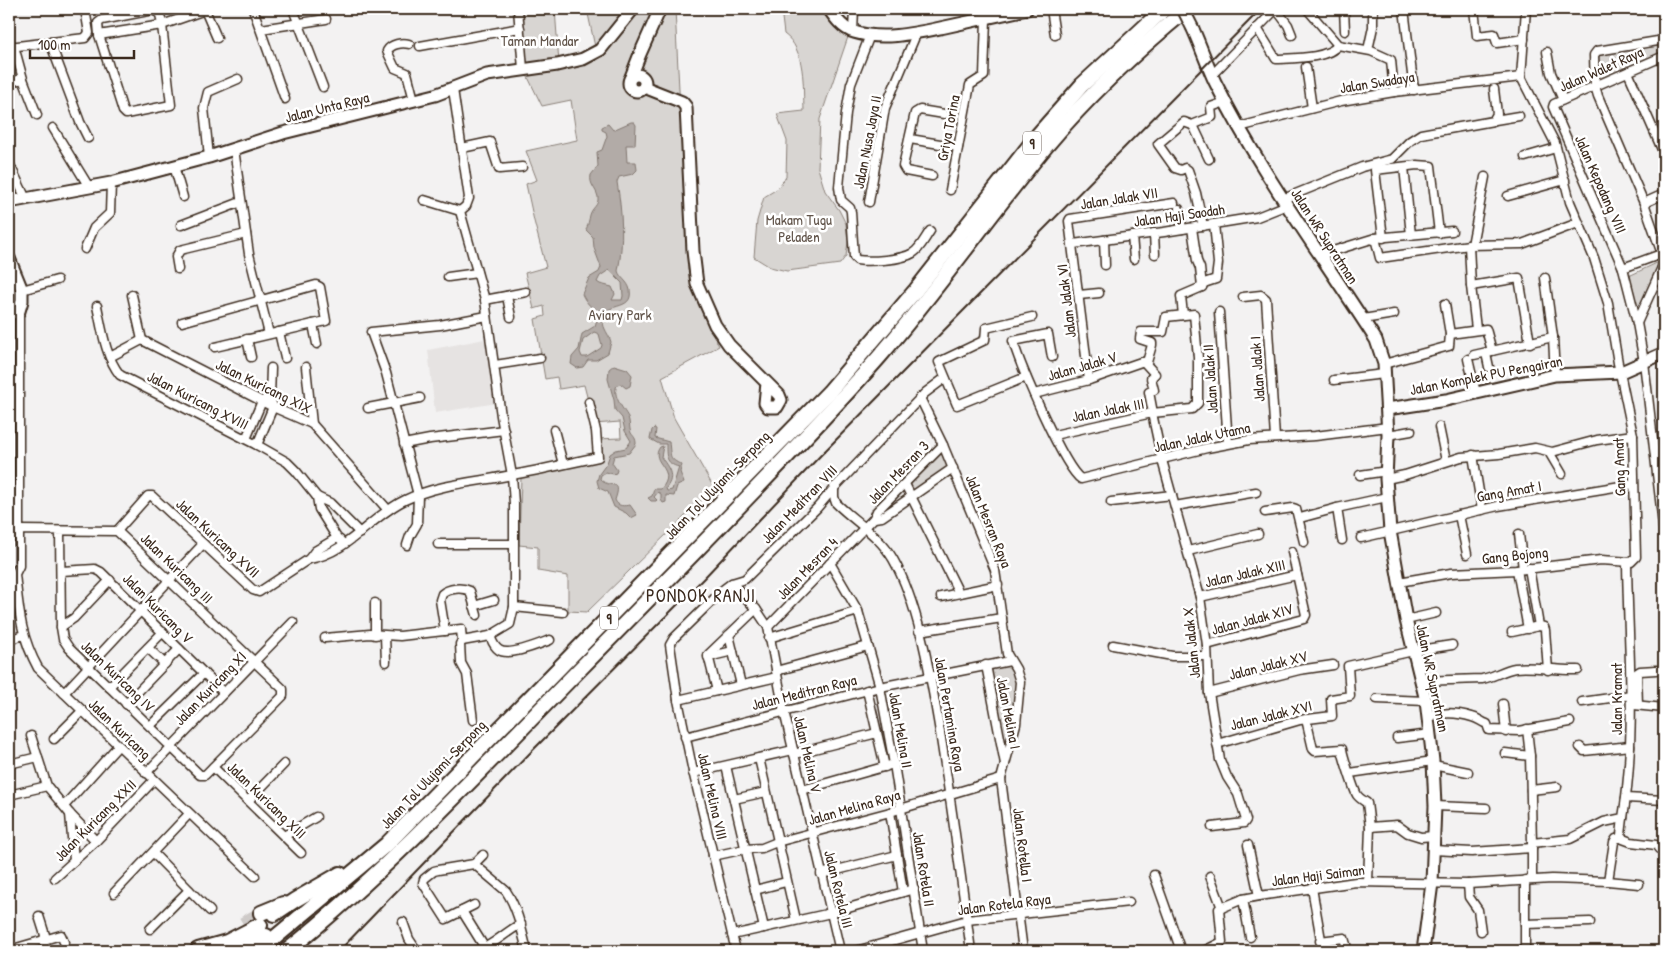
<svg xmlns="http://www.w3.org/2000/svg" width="1673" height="960" viewBox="0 0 1673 960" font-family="'Patrick Hand',sans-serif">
	<rect width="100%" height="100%" fill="#f3f2f2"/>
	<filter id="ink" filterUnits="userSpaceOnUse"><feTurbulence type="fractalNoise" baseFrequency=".02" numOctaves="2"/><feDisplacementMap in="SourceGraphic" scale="10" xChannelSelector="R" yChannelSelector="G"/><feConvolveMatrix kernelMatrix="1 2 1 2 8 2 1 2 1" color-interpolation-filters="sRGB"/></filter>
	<g filter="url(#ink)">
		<path fill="#e6e3e2" d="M490,338L497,403L435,413L428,350Z"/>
		<g fill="#d8d5d2" stroke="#8a8078">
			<path d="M520,9H555L559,63L525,71Z"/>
			<path d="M587,9H632L605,43L595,47Z"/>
			<path d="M640,9H675L688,270L698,301L715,334L714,336L719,346L662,377L674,418L714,488L587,612L568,611V576L538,571V547L519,545L521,477L598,461L596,439L621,438L620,422L594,424L584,385L559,389L557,377L545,379L535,319L545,316L544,306L534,309L525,273L546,267L534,221L526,184L537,180L526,151L577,140L571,100L542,106L525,71L597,60L605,55Z"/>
			<path d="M781,9H826L849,34L820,119L818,168L825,191L839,210L846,224L848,242L846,256L840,264L787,271L770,267L754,257L757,221L764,197L777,189L786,177L787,141L777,114L804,111C803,87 806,49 784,34Z"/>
			<path d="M1664,45V53L1599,82V55Z"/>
			<path d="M1661,261L1664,262V272L1643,311L1639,312L1635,309L1629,276Z"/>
			<path d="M943,447L951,467L912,493L907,484Z"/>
			<path d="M1011,663L1020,682L1005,766L986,665Z"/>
		</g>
		<g fill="#b2aba7" stroke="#827770" fill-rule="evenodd">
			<path d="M631,122H634L636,125L635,145H626L627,162H636L637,170L633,174L619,177L617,182C622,212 624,241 618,271C620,278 628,281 630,290C634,313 602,300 603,321C603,329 609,334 611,342L608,353L596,360H588L583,367L577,368L571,364L572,357L579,349L582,334L595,326L598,316C593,307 586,304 582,294L589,278L599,272L601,267L594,248L593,237L586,230C588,225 589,220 590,215C592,207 599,206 598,197C596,188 589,185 591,175L598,166L597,152L602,150L607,136L606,132L602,130V127L608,124L613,130ZM609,270L622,283L623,296L622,300H612L615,294L612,287L600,284L597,282L600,276ZM594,332L599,334L602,345L601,348L587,357H582L580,352L583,340Z"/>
			<path d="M614,365L627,369L632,375L630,386L626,388L621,384L617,385C612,396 623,408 628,417C630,422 629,428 631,433C634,437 636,438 636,444L629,453L614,456L612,463L617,470L616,473L613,474L606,472L601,475L600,479C610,490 623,477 615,500C618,507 624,506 630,505L637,515L631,518L626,513L614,507L608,492L599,488L597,481L599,474L607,463L610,454L616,450L626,448L631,441L625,431L622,418L615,410L614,400L608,379L609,369Z"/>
			<path d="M654,428L656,429L655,438L669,442C671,457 668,458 682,465L680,472L684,483L677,486L674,496L666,495V502L663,503L661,500V494L658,492L654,497L657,500L656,501H651L648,498L652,496L654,489H661C679,469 648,463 660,447L663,446L661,457C668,467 676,476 666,488L667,491L672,490L679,467C665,464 666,454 666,444H659L650,439L652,430Z"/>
		</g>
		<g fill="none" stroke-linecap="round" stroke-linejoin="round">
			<path stroke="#cecac8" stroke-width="14" stroke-dasharray="14 7" stroke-linecap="butt" d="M243,924L261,913"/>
			<g stroke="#3b2a1e" stroke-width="11">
				<g id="street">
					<path d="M253,9L285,99"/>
					<path d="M293,9L323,87"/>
					<path d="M518,9L523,69"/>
					<path d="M1051,9L1055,35"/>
					<path d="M1276,9L1288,25L1292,35"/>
					<path d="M1307,9L1338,45L1371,51L1391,60L1394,92"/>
					<path d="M1344,9L1345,31"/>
					<path d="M1404,9L1414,90"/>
					<path d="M1474,9L1477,36L1494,34L1497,43L1524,39"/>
					<path d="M153,10L160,14L162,25L171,105L126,114L123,111L99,35L98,23L102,20Z"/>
					<path d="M205,10L217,38"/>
					<path d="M1257,28L1276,59C1293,58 1328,59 1338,45"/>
					<path d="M261,29L326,19"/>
					<path d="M853,32L854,9"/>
					<path d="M99,35L162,25L205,10V9"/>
					<path d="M870,35L851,84L846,113L839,187L841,200L850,208L851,212L854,257L857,260C869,262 902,260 913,253C920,249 925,238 930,231"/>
					<path d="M50,42L80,122L88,138"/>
					<path d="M409,44C402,42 391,44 387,51L395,68L407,73L414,100"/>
					<path d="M14,46L23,79L37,115"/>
					<path d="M420,46L520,28"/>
					<path d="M9,47L85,38L89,33L85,9"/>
					<path d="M1368,50L1373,27V9"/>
					<path d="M1547,52L1551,73L1563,100"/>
					<path d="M1306,67L1312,108"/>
					<path d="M1628,72L1664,154"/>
					<path d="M1212,75L1276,9"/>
					<path d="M1521,77L1526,9"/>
					<path d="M9,82L23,79"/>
					<path d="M453,89L469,198L466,206L460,211L485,300L501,416L512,475L514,504V607L510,624L490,636L462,641"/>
					<path d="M1495,120L1519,116"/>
					<path d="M1193,125L1209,159"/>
					<path d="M1239,127L1341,101L1394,92L1521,77"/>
					<path d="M53,128L89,187"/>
					<path d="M910,139L958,147"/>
					<path d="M462,148L490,142L499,169L522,167"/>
					<path d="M234,149L249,254L269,334"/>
					<path d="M209,157L204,108L208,92L238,79"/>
					<path d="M1525,157L1556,148"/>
					<path d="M9,163L26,199"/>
					<path d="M174,166L183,197"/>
					<path d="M1404,167L1411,235"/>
					<path d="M932,176L906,171L903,166L915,113L920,110L944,114"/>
					<path d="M950,190L970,85L984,76L986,19"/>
					<path d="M1508,196L1565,180"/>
					<path d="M1283,199L1362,167L1392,159L1410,141L1421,134L1493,121L1497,114L1494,89"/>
					<path d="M424,200L460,211"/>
					<path d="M869,202L885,108L917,32"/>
					<path d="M1644,203L1664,194"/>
					<path d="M1179,209L1182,229"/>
					<path d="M181,225L241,202"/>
					<path d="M1203,226L1196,193L1188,170L1185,168L1181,170L1175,168L1158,144L1184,122L1192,125L1212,117L1211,107L1225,102"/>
					<path d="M1192,228L1197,261L1200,268L1202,287"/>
					<path d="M1154,233L1155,254"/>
					<path d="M1132,236L1134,259"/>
					<path d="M1375,238L1380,258L1469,245L1522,244L1578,223"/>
					<path d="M1383,238L1375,170L1417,165L1431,166L1439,233"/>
					<path d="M1104,240L1105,265"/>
					<path d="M1073,244L1164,232L1257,217L1287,205"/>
					<path d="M1469,245L1471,286L1476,329"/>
					<path d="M1472,245L1485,177"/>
					<path d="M85,249L94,228L110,213L111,183"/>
					<path d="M1664,253L1623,268L1637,323L1644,362L1664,534"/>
					<path d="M1662,254L1644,203L1598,96L1595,86L1594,55L1597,51L1664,40"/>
					<path d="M1320,255L1375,238L1452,231"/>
					<path d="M1623,268L1553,107L1554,104L1664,56"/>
					<path d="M178,269L176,257L180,250L246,234"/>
					<path d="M448,277L477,273"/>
					<path d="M1545,278L1553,337L1555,375"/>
					<path d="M1471,286L1519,278L1530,343"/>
					<path d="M22,290L57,280"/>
					<path d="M132,295L142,340L273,407L312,424L388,510"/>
					<path d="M1079,295L1099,293"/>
					<path d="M507,296L511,317"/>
					<path d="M1243,297L1261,295L1266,299L1275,438"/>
					<path d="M485,300L526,292"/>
					<path d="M97,306C102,329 105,356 120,375L257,445L287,462L296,471L317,497L330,503L360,533"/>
					<path d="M19,311V566L15,574C19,610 20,635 38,668L255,876"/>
					<path d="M1219,312L1228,443"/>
					<path d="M1183,315L1181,296L1202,287L1204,283L1216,279L1218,263L1214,224"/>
					<path d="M1363,319L1394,314"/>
					<path d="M182,322L316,285L320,287L326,321L215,347"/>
					<path d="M1637,323L1664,263"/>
					<path d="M313,324L317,344"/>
					<path d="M279,332L285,358"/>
					<path d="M1450,334L1486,329L1492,351"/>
					<path d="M247,339L251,357"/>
					<path d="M1486,353L1489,367"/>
					<path d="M1474,355L1553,337"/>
					<path d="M110,357L142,340"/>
					<path d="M1052,357L1048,334L1013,341C1020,365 1064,468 1081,479L1207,448L1249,440L1315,436L1388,427"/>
					<path d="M1468,359L1476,393"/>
					<path d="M1144,362L1155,374L1151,378L1154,390L1149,392L1153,413"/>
					<path d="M1384,364L1449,346L1450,334L1445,304"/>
					<path d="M495,365L540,358"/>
					<path d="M306,367L312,424"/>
					<path d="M1026,377L957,405L939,362L985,340L986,328L1032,317"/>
					<path d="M1089,380L1069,221L1070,219L1174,203"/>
					<path d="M1334,380L1384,374"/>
					<path d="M1034,394L1089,380L1141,362H1147L1152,345V343L1140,339L1141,332H1163L1166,317L1194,314L1198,358V403L1192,409L1152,413L1054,435"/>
					<path d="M920,398L943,445L995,570L1007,654L1016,669L1020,682L1016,724L1001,779L1023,951"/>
					<path d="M368,408L420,398"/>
					<path d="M1152,413L1162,460L1200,597L1207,645L1209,693L1220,760L1227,777L1238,794L1246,820L1244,823L1212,827"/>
					<path d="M1439,427L1446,461"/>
					<path d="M554,430L563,464"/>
					<path d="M1388,435L1411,431"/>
					<path d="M246,439L262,401L266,399"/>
					<path d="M404,444L430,439L504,430"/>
					<path d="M257,445L273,407L270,397L271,368"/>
					<path d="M1549,452L1562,474"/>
					<path d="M1473,455L1482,510"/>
					<path d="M1360,475L1387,471"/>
					<path d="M1386,479L1405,475L1461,457L1499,454L1535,448L1552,452L1597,440L1633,435"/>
					<path d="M905,484L959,593"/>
					<path d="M834,487V497L836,503C855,522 879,535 893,559C919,605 930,674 939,726C951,801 961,876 971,951"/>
					<path d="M317,497L319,509L337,538L340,540"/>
					<path d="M1111,502L1172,495"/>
					<path d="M1175,506L1256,492"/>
					<path d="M1337,508L1342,540"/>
					<path d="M1265,512L1293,508L1296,509L1304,542"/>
					<path d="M1459,515L1467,554"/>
					<path d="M874,518L882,517L953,468"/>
					<path d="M1300,518L1337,508L1387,497"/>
					<path d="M117,531L148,496H152L253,590L259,592L309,559L315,551L337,538"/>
					<path d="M9,533L19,530L117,531L283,689V696L205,775H200L69,648L63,639L61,627L60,531"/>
					<path d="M1519,534L1523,569"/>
					<path d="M1361,538L1498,506L1633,484"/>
					<path d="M438,544H513"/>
					<path d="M407,545L410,536L417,524L418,495L386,373L371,332L440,325L487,316"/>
					<path d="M1188,551L1258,534"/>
					<path d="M309,559C348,553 371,516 405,500C438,484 476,482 512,475C541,470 569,463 598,457L596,431L589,402"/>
					<path d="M830,563L858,611L880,687L894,764L923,951"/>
					<path d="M1529,568L1539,626"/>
					<path d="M1517,570L1528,629"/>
					<path d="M61,571L95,569L101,572L224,693"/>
					<path d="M1399,582L1451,573L1517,570L1601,560L1631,562L1636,557L1633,435L1618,363L1608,303L1594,258L1570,202L1555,143L1521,77"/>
					<path d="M732,583L756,609L768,627L784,711L840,951"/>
					<path d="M941,597L998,585"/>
					<path d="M1200,597L1297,575"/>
					<path d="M375,603V635"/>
					<path d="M474,606L494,600"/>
					<path d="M514,607L563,612"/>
					<path d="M1406,620L1436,613"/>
					<path d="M61,627L74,618L110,580"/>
					<path d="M768,627L874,518L877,511L943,445"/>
					<path d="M445,631L440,600L442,594C449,588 462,587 470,591L477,615"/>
					<path d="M919,631L1002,618"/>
					<path d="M1512,632L1539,626L1544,627L1545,630L1548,670"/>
					<path d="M729,635L741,685"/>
					<path d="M385,636L386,662"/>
					<path d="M490,636C492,641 494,647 499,650C509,657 539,644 550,640"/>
					<path d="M325,638L370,634L400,636L461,629L462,641L460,644L461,663L467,674L473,720"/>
					<path d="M769,638L858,611"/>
					<path d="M9,640L23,635"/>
					<path d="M1113,645L1172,656H1207"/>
					<path d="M1207,645L1304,619L1306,615L1292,552"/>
					<path d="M148,648L165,664"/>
					<path d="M708,657L733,651"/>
					<path d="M986,665L1005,764"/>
					<path d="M776,671L868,646"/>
					<path d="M1420,681L1482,679C1494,677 1503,670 1515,668C1536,666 1557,671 1578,670"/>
					<path d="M109,687L163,632"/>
					<path d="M867,690L885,767"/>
					<path d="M717,691L708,655L756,609"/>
					<path d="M64,693L203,544"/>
					<path d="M1209,693L1299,670L1333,665"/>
					<path d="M1377,699L1426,701"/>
					<path d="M678,700L777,677"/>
					<path d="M1582,702L1631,695"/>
					<path d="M126,704L179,649"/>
					<path d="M1503,704L1506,732"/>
					<path d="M1634,705L1664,708"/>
					<path d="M1638,705L1637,673L1640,671L1656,670"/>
					<path d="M1428,716C1443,712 1457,712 1472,717C1478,718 1481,722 1487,724L1489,730L1519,731L1570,722"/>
					<path d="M1306,719L1313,749L1315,751L1342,749C1343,756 1354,790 1357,795C1359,798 1364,801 1367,803L1370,827L1368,882"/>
					<path d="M150,726L204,673"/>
					<path d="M1527,729L1530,756"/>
					<path d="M31,736L47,786L70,814L96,841"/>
					<path d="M685,737L880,687L1010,661"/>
					<path d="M1397,738L1431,734"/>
					<path d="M54,739L82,711"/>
					<path d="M1217,744L1300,720L1332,716L1331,699L1350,696L1348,666L1413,651L1452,645"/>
					<path d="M1580,747L1584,751L1630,746"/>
					<path d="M1505,753L1530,756L1532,843"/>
					<path d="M794,754L877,733"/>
					<path d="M759,758L796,920"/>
					<path d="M9,764L38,757"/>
					<path d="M1433,765L1468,772"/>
					<path d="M726,766L764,928"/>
					<path d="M213,767L301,853"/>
					<path d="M146,773L293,622"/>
					<path d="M693,773L793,750"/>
					<path d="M1350,773L1433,761"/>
					<path d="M802,790L894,764"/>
					<path d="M1531,790L1557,787"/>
					<path d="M9,795L47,786"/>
					<path d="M1626,798L1664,800"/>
					<path d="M734,799L766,792"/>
					<path d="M248,801L284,764"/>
					<path d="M64,806L118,746"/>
					<path d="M1435,806L1486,808"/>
					<path d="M890,812L903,892"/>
					<path d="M70,814L74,861"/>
					<path d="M1623,818L1621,835L1623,839L1631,842L1656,845L1659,849"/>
					<path d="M1370,827L1397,825L1408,833L1421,837L1434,836"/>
					<path d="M284,836L316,817"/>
					<path d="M1248,845L1259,896L1356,882L1468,884L1552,879L1608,881L1639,884"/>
					<path d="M1433,850L1472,852L1532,848"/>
					<path d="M153,853L210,911"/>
					<path d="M483,855L474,864L506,891C518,909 522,931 527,951"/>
					<path d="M713,856L745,849L762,848L777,842L890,812L1001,779"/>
					<path d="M474,864L438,870L434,871L424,879L423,883L446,919L462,911L485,948"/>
					<path d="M821,874L897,855"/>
					<path d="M1154,875L1181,951"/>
					<path d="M1210,876L1222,908"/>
					<path d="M55,878L96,841L154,780"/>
					<path d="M1525,880V951"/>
					<path d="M1532,880V843L1570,839L1604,822L1623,818C1637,733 1628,647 1627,562"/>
					<path d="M1608,881L1614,842L1616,839L1622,837"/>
					<path d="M1468,884L1469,897L1478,910L1481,931"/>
					<path d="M1312,888L1323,951"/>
					<path d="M755,890L786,882"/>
					<path d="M114,893L189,814"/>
					<path d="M1243,899L1250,937"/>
					<path d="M462,911L474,905"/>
					<path d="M39,916L45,935L44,941"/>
					<path d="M403,922L409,939L417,951"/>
					<path d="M1525,924L1590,922"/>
					<path d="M150,929L189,890"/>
					<path d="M732,935L831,913L914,889"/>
					<path d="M1320,941L1344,938L1348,951"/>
					<path d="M9,943L11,948L13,949L61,935L64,942"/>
					<path d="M46,947L48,951"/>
					<path d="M477,951C493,946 505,932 521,924"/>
					<path d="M736,951L692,767L678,700L670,645L674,638L724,589L732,583L745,579L817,508L835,487L925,393L945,378"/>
					<path d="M856,951L967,920L1129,902"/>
					<path d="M1127,951H1141"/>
					<path d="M1204,951L1222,942L1219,909L1243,899L1259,896"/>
				</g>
			</g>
			<g stroke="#3b2a1e" stroke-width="15">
				<g id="secondary">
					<path d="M829,9C835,18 843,29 854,32C883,41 916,33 945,27C972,21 1000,15 1027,9"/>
					<path d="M1193,29C1201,47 1207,65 1215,82C1260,173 1322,255 1376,340L1384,364L1388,435L1386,479L1390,531L1406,620L1426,701L1433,761L1435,806L1432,883L1423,951"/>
					<circle cx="637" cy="83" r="8"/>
					<path d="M631,77L640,54L660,9"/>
					<path d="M644,87L682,102L686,107L693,251L697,284L715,325L729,345L779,395L781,400L777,407H768L765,403L767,383"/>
					<path d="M9,202L111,183L209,157L283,133L435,95L487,75L557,65L583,59L600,50L633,9"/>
					<path d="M9,258L22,290V301L19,311L9,314"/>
					<path d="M1387,409L1446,400L1555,375L1621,372L1664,353"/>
				</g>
			</g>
			<g stroke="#3b2a1e" stroke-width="18">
				<g id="highway">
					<path d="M261,913L283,904"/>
					<path d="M274,914L295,900L340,874"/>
					<path d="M198,950L227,942L260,925"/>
					<path d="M239,951L266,936"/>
					<path d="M259,951L387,844L829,392L916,290L1038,135L1082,85L1164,9"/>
					<path d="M287,951C391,867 482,769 575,674C641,607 707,540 772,472C808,434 845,396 879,357C938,289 989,215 1046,146C1088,96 1137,50 1187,9"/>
				</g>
			</g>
			<use href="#street" stroke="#fff" stroke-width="8"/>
			<use href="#secondary" stroke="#fff" stroke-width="11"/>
			<use href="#highway" stroke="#fff" stroke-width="14"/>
			<path stroke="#3b2a1e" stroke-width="2" d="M339,951L531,752L703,579L820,456L1261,9"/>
			<g stroke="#3b2a1e" stroke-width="15" stroke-linecap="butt">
				<path id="secondary-bridge" d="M1183,9L1193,29"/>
			</g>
			<use href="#secondary-bridge" stroke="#fff" stroke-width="11"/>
		</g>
	</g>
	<g text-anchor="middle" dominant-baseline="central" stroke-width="5" stroke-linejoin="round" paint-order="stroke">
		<g fill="#fff" stroke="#766a62" stroke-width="1">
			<rect x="1023" y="131.5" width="18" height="23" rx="4"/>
			<rect x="600" y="606.5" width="18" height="23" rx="4"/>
		</g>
		<g font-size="14" font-weight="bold" fill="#3b2a1e">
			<text x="1032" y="143">9</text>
			<text x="609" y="618">9</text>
		</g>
		<g font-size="15" fill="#62554b" stroke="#fff">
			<text x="540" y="40">Taman Mandar</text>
			<text x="799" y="219">Makam Tugu<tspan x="799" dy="17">Peladen</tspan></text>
			<text x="620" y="314">Aviary Park</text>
		</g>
		<g font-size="15" fill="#3b2a1e" stroke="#fff">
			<text transform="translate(1601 69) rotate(-24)">Jalan Walet Raya</text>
			<text transform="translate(1377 82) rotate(-9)">Jalan Swadaya</text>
			<text transform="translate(327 107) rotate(-14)">Jalan Unta Raya</text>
			<text transform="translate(948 128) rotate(-79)">Griya Torina</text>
			<text transform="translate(867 142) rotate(-79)">Jalan Nusa Jaya II</text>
			<text transform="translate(1601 184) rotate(66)">Jalan Kepodang VIII</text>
			<text transform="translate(1119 198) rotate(-9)">Jalan Jalak VII</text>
			<text transform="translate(1179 215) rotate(-8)">Jalan Haji Saodah</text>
			<text transform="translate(1325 236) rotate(57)">Jalan WR Supratman</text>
			<text transform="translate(1066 301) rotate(-97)">Jalan Jalak VI</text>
			<text transform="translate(1082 366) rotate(-16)">Jalan Jalak V</text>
			<text transform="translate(1257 369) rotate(-94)">Jalan Jalak I</text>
			<text transform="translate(1486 375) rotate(-11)">Jalan Komplek PU Pengairan</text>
			<text transform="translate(1210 379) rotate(-94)">Jalan Jalak II</text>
			<text transform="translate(264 386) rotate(26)">Jalan Kuricang XIX</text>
			<text transform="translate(198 400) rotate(27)">Jalan Kuricang XVIII</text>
			<text transform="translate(1108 410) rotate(-11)">Jalan Jalak III</text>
			<text transform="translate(1202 437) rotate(-12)">Jalan Jalak Utama</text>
			<text transform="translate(1619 467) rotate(-92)">Gang Amat</text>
			<text transform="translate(898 472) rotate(-46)">Jalan Mesran 3</text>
			<text transform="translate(717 485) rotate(-46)">Jalan Tol Ulujami–Serpong</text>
			<text transform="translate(1509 491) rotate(-10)">Gang Amat I</text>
			<text transform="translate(799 504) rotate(-46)">Jalan Meditran VIII</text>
			<text transform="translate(989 521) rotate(68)">Jalan Mesran Raya</text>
			<text transform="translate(218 538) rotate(43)">Jalan Kuricang XVII</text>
			<text transform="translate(1515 555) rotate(-6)">Gang Bojong</text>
			<text transform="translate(177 568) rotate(44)">Jalan Kuricang III</text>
			<text transform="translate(807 568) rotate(-46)">Jalan Mesran 4</text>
			<text transform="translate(1245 573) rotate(-13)">Jalan Jalak XIII</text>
			<text transform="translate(158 608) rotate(45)">Jalan Kuricang V</text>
			<text transform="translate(1252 619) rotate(-15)">Jalan Jalak XIV</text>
			<text transform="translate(1191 643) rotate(-96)">Jalan Jalak X</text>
			<text transform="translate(1268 665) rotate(-14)">Jalan Jalak XV</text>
			<text transform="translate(118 676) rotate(44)">Jalan Kuricang IV</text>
			<text transform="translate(1433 678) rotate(78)">Jalan WR Supratman</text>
			<text transform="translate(210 688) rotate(-46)">Jalan Kuricang XI</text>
			<text transform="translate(804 692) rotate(-14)">Jalan Meditran Raya</text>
			<text transform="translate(1616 699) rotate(-90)">Jalan Kramat</text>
			<text transform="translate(1009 713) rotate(79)">Jalan Melina I</text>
			<text transform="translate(950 714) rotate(80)">Jalan Pertamina Raya</text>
			<text transform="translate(1271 715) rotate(-14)">Jalan Jalak XVI</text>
			<text transform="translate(120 729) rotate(44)">Jalan Kuricang</text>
			<text transform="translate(901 730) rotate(80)">Jalan Melina II</text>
			<text transform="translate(808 754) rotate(77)">Jalan Melina V</text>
			<text transform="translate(433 774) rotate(-46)">Jalan Tol Ulujami–Serpong</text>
			<text transform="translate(713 796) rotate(77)">Jalan Melina VIII</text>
			<text transform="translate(267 800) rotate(44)">Jalan Kuricang XIII</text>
			<text transform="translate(854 807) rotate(-16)">Jalan Melina Raya</text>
			<text transform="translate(95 820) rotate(-45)">Jalan Kuricang XXII</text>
			<text transform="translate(1023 845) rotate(83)">Jalan Rotella I</text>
			<text transform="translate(924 869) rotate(81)">Jalan Rotela II</text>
			<text transform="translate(1318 875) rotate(-7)">Jalan Haji Saiman</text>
			<text transform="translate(839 889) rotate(76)">Jalan Rotela III</text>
			<text transform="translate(1004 904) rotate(-7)">Jalan Rotela Raya</text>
		</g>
		<g font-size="18" letter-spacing="1" fill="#3b2a1e" stroke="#fff">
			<text x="701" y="595">PONDOK RANJI</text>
		</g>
	</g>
	<rect width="1673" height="960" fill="none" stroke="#fff" stroke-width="30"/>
	<rect x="15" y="15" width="1643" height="930" fill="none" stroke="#3b2a1e" stroke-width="2" filter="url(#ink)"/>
	<path d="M30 50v8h104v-8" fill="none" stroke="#3b2a1e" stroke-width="2.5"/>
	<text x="38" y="50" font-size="15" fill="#3b2a1e" stroke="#ffffff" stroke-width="4" paint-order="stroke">100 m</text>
</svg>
